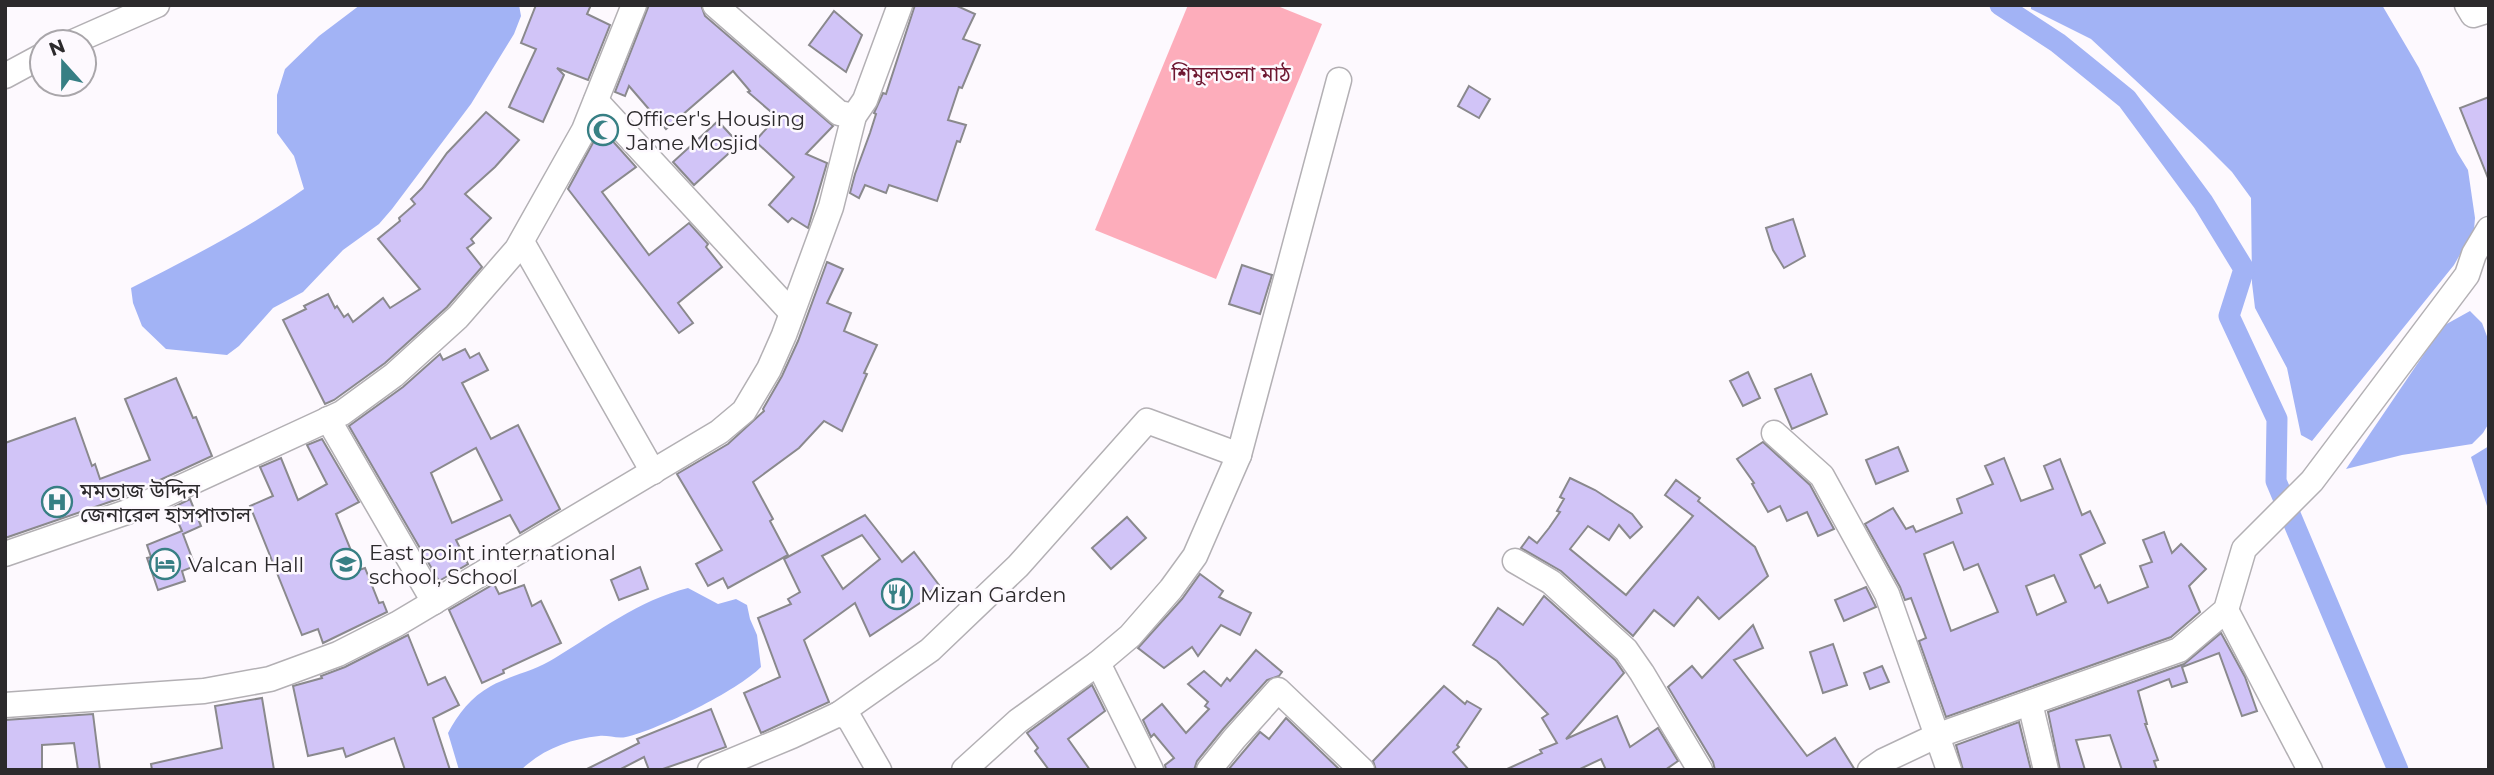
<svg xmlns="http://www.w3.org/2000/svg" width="2494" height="775" viewBox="0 0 2494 775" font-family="Montserrat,'Noto Sans Bengali',sans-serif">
	<rect width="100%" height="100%" fill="#fdf9fe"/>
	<path fill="#fdadbb" d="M1188,5H1275L1322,24L1216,279L1095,230Z"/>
	<g fill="#a2b3f5">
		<path d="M360,5H519L521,16L514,34L471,104L392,209L379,224L343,250L303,292L273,308L239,346L227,355L166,349L142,326L133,303L131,288C190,258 249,228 304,189L294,156L277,133V95L285,69L319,36Z"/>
		<path d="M2031,5H2382L2419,68L2457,152L2468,170L2475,218L2474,230L2454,265L2312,441L2301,435L2287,368L2255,308L2252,283L2251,198L2232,172L2205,145L2091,39L2031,9Z"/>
		<path d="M2470,311L2482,323L2488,339L2489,423L2483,433L2472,444L2402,455L2346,469L2443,326Z"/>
		<path d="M2489,446V512L2471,457Z"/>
		<path d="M688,588L718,604L736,599L747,605L750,619L757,635L761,667C737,691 660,729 626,737C617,739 608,735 599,736C570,739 543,749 521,770H459L448,733C458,714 471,697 491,686C511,675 535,671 555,658C598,632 639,600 688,588Z"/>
	</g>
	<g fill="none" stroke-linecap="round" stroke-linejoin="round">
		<path stroke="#a2b3f5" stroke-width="21" d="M2000,5L2058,43L2127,99L2203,202L2244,269L2229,316L2277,419L2276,481L2398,770"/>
	</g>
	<g fill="#d1c4f7" stroke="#8a898d" stroke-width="2" fill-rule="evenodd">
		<path d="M536,5H591L587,14L610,25L588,80L557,68L564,75L543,122L509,107L536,49L521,43Z"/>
		<path d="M649,5H701L705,16L833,126L806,154L827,163L808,228L792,218L788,222L769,205L794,177L755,141L777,117L748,92L750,91L733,71L666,129L629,86L625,96L615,92Z"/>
		<path d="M915,5H955L975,14L963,39L980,45L962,88L959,87L948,120L966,125L960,142L957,141L937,201L889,185L886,193L865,185L859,198L850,193L855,174L870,133L876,114L874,113L883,93L886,94Z"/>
		<path d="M834,11L862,35L846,72L809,45Z"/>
		<path d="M1469,86L1490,99L1479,118L1458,106Z"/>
		<path d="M2489,97V178H2488L2460,108Z"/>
		<path d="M486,112L519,140L495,167L465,194L491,218L471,239L474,243L467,248L482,267L447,307L385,363L334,400L325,404L283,320L306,309L304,306L328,294L335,308L337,306L344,317L348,314L353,322L383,298L390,308L420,289L378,239L400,221L399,218L415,204L411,199L422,188L447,153Z"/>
		<path d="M718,121L739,144L694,185L673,162Z"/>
		<path d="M601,128L636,167L602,192L649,255L689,223L708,244L706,247L722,267L678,303L693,323L679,333L568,189Z"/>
		<path d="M1793,219L1805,256L1784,268L1773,250L1766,228Z"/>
		<path d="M827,262L843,269L827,303L851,313L844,331L877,345L864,373L867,374L842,431L824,421L799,448L753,482L773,519L770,521L788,555L728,588L723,578L708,586L696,564L722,550L677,474L728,444L764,411L763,409L782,376L798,341Z"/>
		<path d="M1242,265L1272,275L1260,314L1229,304Z"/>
		<path d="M465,349L470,358L479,353L488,370L462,383L491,439L518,425L560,509L520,533L510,515L456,540L468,564L439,581L349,426L403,387L440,354L443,360ZM476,448L502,500L452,523L431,473Z"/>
		<path d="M1748,372L1760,398L1743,406L1730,381Z"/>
		<path d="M1811,374L1827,414L1792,429L1775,389Z"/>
		<path d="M176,378L193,418L196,417L212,456L121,498L5,538V443L75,418L92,466L95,464L100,479L150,460L125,399Z"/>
		<path d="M322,439L359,502L336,514L359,570L365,568L379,603L383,602L387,612L323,643L318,629L302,635L250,506L273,496L260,467L281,458L298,500L327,484L307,445Z"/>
		<path d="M1763,442L1810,485L1834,529L1818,536L1807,512L1787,521L1780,506L1768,512L1752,484L1754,483L1737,459Z"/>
		<path d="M1898,447L1908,471L1876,484L1866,460Z"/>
		<path d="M2004,458L2021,501L2053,489L2044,466L2060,459L2082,515L2090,511L2105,543L2080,555L2095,588L2100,585L2108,603L2148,587L2140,566L2152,562L2143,540L2164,532L2172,553L2181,544L2206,569L2189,586L2200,612L2171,637L1946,717L1919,641L1926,638L1911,598L1905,600L1900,587L1865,524L1893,508L1906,529L1913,526L1916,532L1962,513L1957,499L1993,484L1985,466ZM1953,542L1964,570L1978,564L1998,612L1951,631L1924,554ZM2054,575L2066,602L2037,615L2026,586Z"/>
		<path d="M1570,478L1595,490L1632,514L1642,527L1630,538L1619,525L1609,540L1588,526L1570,549L1626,595L1693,516L1665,495L1676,480L1700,498L1698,501L1755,547L1768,576L1719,619L1698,597L1674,626L1654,610L1633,636L1561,571L1521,548L1529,537L1537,543L1549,528L1560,512L1557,511L1564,499L1560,497Z"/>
		<path d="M190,499L201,526L183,534L195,566L182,571L185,581L158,590L147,558L151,557L147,545L182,531L172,508Z"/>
		<path d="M865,515L902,562L914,552L939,585L930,592L932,595L870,636L855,603L804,640L829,702L761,733L744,693L780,677L758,618L791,604L788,599L800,592L784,559ZM862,535L880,559L843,589L822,556Z"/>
		<path d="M1127,517L1146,538L1111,569L1092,548Z"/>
		<path d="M640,567L648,589L619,600L611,580Z"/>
		<path d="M1200,574L1223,591L1219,597L1251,613L1240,635L1221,625L1198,656L1192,647L1164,668L1138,648L1182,599Z"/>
		<path d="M494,584L499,594L524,585L532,606L541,601L561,643L503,670L504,673L482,683L449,610Z"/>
		<path d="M1866,587L1876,607L1844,621L1835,600Z"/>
		<path d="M1544,596L1615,660L1624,673L1566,739L1617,716L1630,747L1658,728L1678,761L1665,770H1606L1601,759L1578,770H1505L1542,753L1540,750L1557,743L1542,718L1548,714L1497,661L1473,645L1498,608L1523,625Z"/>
		<path d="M1753,625L1763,648L1734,660L1807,756L1835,738L1855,770H1715L1713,762L1668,687L1692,666L1702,678Z"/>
		<path d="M2221,633L2245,677L2257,711L2242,716L2219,653L2182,667L2187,682L2172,687L2169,679L2138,691L2147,724H2145L2158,760L2154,761L2157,770H2122L2110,735L2076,740L2085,770H2060L2048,712L2184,664Z"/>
		<path d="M408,635L428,685L445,677L459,705L433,718L450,770H405L394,738L346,757L343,748L308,756L293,686L322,678L321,676L345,667Z"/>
		<path d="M1833,644L1847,685L1823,693L1810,652Z"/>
		<path d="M1256,650L1282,672L1279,676L1267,680L1223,729L1197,761L1194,770H1166L1165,765L1174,758L1154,734L1151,737L1143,720L1162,704L1186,733L1209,709L1205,706L1208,702L1188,684L1204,671L1221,686L1227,678L1230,681Z"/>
		<path d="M1882,666L1889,682L1870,689L1864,673Z"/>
		<path d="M1092,685L1105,711L1068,739L1090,770H1049L1035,751L1038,748L1027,733Z"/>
		<path d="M1444,686L1465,704L1467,701L1481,709L1457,745L1459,747L1453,752L1469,770H1376L1373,761Z"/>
		<path d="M262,698L274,770H152L151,764L222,748L215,706Z"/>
		<path d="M711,709L726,747L660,770H649L644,757L619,770H585L639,743L637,739Z"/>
		<path d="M93,714L100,770H78L74,743L42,745V770H5V720Z"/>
		<path d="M1286,718L1340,770H1228L1260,732L1269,739Z"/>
		<path d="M2019,722L2031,770H1963L1956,745Z"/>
	</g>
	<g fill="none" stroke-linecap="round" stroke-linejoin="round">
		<g stroke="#b3b0b4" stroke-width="27">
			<g id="minor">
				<path d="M715,5L839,113L854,116"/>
				<path d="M2467,5L2473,15L2489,10"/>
				<path d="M73,42L157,5"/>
				<path d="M5,76L42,56"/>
				<path d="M596,101L791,312"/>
				<path d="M522,242L653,472"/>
				<path d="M328,419L434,602"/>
				<path d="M1774,433L1822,476L1887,594L1949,770"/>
				<path d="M5,554L127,512L342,413L394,375L458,317L517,249L584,130L634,5"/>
				<path d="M1515,561L1551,582L1626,650L1642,673L1700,770"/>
				<path d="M2226,610L2310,770"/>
				<path d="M1098,663L1151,770"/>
				<path d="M2030,703L2046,770"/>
				<path d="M5,705L204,691L270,679L338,654L397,624L719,432L744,411L769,369L784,335L831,207L854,116L865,100L900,5"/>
				<path d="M839,714L849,718L879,770"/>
				<path d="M710,770L792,736L839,714L930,650L1018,566L1147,421L1239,455"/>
				<path d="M964,770L1018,721L1098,663L1130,636L1171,589L1195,556L1239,455L1339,80"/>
				<path d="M1209,770L1234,739L1278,690L1362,770"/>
				<path d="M1870,770L1883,761L1936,736L2179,650L2226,610L2244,549L2312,481L2467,275L2474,254L2489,229"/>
			</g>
		</g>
		<use href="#minor" stroke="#fff" stroke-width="24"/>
	</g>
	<defs>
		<g id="mosque-ring" transform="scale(1.575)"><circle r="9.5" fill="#fdf9fe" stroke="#377f84" stroke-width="1.5"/><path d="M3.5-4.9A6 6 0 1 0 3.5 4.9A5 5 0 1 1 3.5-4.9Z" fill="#377f84"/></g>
		<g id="hospital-ring" transform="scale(1.575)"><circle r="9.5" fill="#fdf9fe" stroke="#377f84" stroke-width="1.5"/><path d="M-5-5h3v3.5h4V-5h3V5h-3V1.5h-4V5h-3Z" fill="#377f84"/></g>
		<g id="hotel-ring" transform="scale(1.575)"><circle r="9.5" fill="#fdf9fe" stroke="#377f84" stroke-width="1.5"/><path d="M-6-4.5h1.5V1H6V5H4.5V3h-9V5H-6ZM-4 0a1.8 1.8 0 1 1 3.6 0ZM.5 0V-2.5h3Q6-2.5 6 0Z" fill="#377f84"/></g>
		<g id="school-ring" transform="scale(1.575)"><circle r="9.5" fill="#fdf9fe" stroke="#377f84" stroke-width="1.5"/><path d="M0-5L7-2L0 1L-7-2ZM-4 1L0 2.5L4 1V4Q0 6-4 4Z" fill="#377f84"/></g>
		<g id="restaurant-ring" transform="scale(1.575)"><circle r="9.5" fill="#fdf9fe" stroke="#377f84" stroke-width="1.5"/><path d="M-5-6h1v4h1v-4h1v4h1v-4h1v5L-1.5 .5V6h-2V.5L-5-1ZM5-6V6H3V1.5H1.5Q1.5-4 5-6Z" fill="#377f84"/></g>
	</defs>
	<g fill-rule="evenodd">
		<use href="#mosque-ring" x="603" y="130"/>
		<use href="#hospital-ring" x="57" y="502"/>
		<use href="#hotel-ring" x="165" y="564"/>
		<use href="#school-ring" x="346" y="564"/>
		<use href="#restaurant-ring" x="897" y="594"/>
	</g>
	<g text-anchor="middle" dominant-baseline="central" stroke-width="5" stroke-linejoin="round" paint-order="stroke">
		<g font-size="21" fill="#6e1731" stroke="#fdf9fe">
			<text x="1231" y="73">শিমুলতলা মাঠ</text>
		</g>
		<g font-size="21" fill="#2c2a2c" stroke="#fdf9fe" text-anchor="start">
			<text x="626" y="118">Officer's Housing<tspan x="626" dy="24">Jame Mosjid</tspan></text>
			<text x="80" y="490">মমতাজ উদ্দিন<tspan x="80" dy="24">জেনারেল হাসপাতাল</tspan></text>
			<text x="369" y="552">East point international<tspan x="369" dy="24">school, School</tspan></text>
			<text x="188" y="564">Valcan Hall</text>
			<text x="920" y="594">Mizan Garden</text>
		</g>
	</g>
	<rect width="2494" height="775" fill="none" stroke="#2c2a2c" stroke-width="14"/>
	<g transform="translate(63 63) rotate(339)"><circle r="33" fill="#fdf9fe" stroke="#a9a6aa" stroke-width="2"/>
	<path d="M0-5L12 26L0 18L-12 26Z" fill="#377f84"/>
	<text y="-10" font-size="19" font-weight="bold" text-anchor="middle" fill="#2c2a2c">N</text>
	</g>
</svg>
